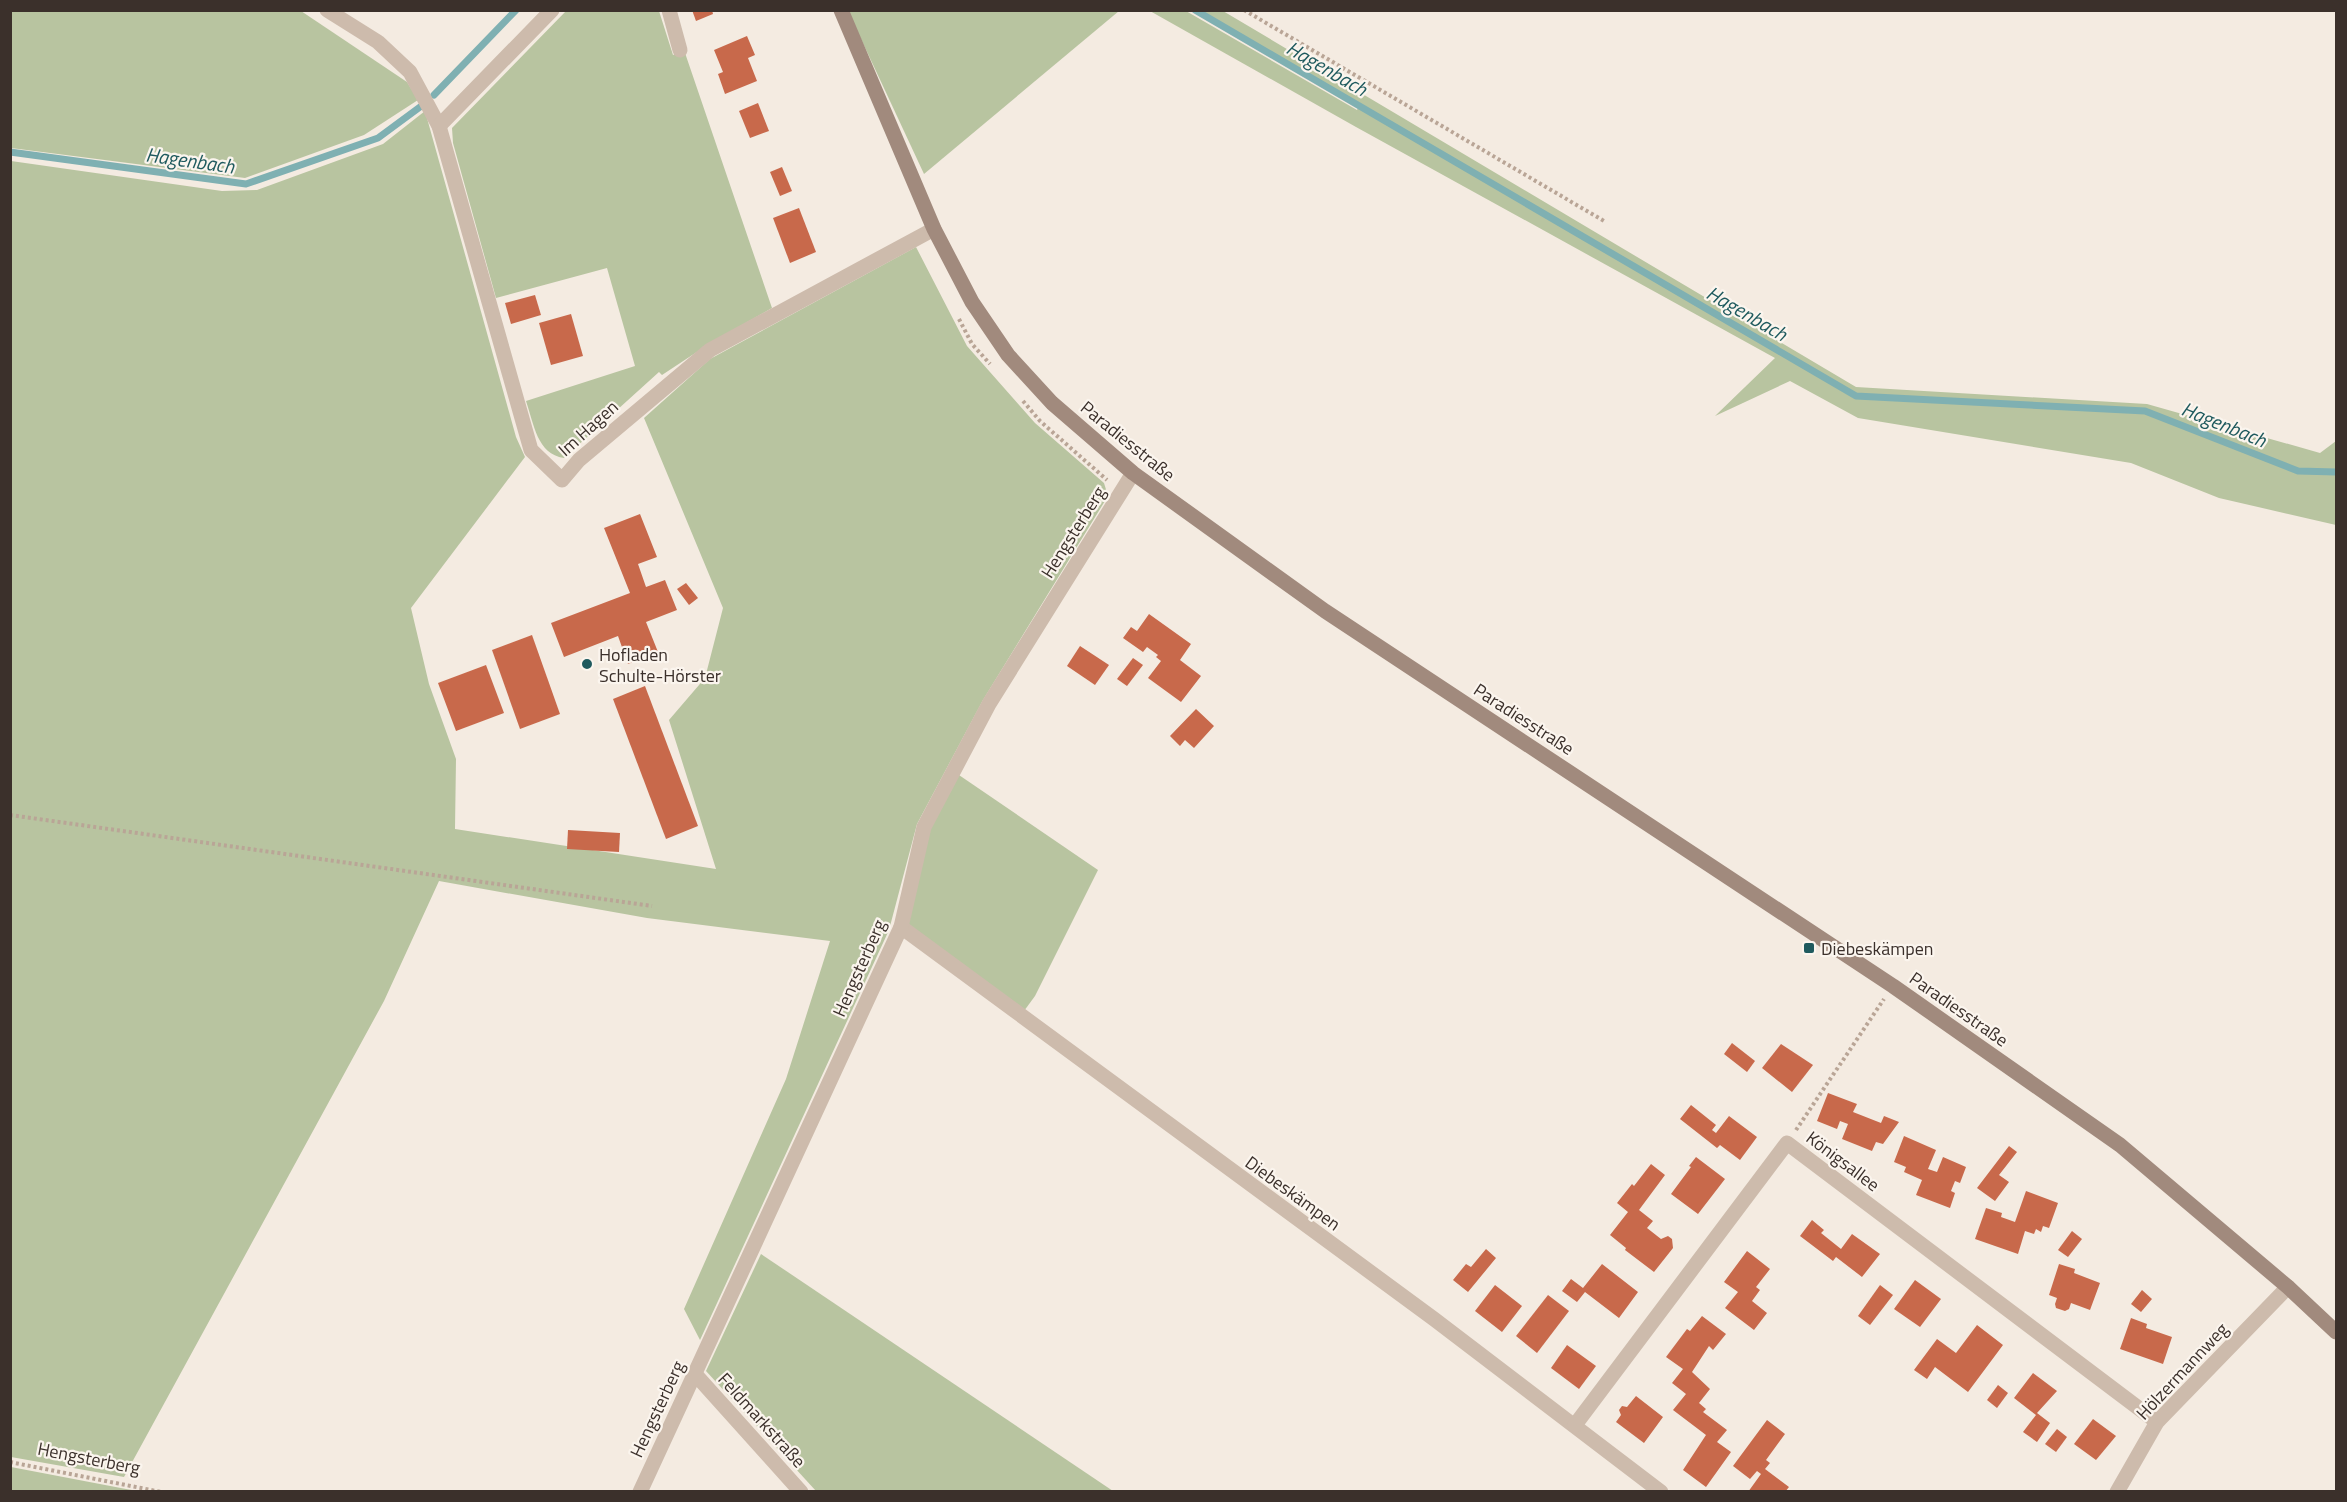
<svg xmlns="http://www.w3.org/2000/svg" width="2347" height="1502" viewBox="0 0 2347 1502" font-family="'Titillium Web',sans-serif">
	<rect width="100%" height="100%" fill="#f4ebe1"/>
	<g fill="#b8c4a0">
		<path d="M11,11H301L407,82L418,100L364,135L245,178L11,148Z"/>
		<path d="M566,11H659L673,55L684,50L772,308L709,344L662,375L659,372L564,458C537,454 534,424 526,401L635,366L607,268L496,298L453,143L452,128Z"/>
		<path d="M848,11H1119L924,174Z"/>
		<path d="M1150,11H1186L1357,110L1359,106L1201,11H1223L1856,387L2147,404L2320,453L2336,441V525L2219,498L2131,463L1858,418L1790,381L1715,416L1775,358L1356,127Z"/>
		<path d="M425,111L516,437L525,457L411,608L429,684L456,759L455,829L716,869L669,720L705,678L723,608L644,418L710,359L916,247L967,346L1035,423L1104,483L1108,496L983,700L917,824L889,930L700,1340L684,1309L786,1079L830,941L647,918L439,881L384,1001L124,1477L11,1457V161L222,191L257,190L383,144Z"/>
		<path d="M956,773L1098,870L1035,996L1024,1011L905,926L927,828Z"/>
		<path d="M761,1254L1113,1491H816L706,1371Z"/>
		<path d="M11,1467L126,1489L138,1491H11Z"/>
	</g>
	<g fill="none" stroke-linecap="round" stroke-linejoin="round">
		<g stroke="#7fb0b2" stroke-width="7">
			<path d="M1195,10L1856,396L2145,411L2298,471L2336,472"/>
			<path d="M434,95L516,10"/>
			<path d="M10,152L246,184L378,138L420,107"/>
		</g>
	</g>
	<g fill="#c8694b">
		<path d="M692,10H712L713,14L696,21Z"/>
		<path d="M747,36L755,55L748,58L757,81L725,94L718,74L723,72L714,50Z"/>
		<path d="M758,103L769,131L750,138L739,111Z"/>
		<path d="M782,167L792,191L780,196L770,172Z"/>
		<path d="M799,208L816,252L790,263L773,218Z"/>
		<path d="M535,295L541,315L511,324L505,303Z"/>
		<path d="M571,314L583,356L551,365L539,323Z"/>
		<path d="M640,514L657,557L638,564L646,587L665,580L677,610L646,622L658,652L628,664L618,636L564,657L551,623L630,593L604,528Z"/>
		<path d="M686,583L698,598L689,605L677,589Z"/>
		<path d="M1149,614L1191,644L1180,660L1201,676L1181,702L1148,678L1161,661L1156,657L1158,655L1147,647L1143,652L1123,638L1131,627L1137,631Z"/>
		<path d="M532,635L560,714L520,729L492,650Z"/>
		<path d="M1080,646L1109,665L1095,685L1067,666Z"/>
		<path d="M1133,658L1143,665L1127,686L1117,679Z"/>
		<path d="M486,665L504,713L456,731L438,683Z"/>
		<path d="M645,686L698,826L666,839L613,699Z"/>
		<path d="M1196,709L1214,726L1194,748L1185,740L1180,746L1170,736Z"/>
		<path d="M568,830L620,833L619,852L567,849Z"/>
		<path d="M1732,1043L1755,1061L1747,1072L1724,1054Z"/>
		<path d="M1781,1044L1813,1065L1792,1092L1762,1068Z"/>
		<path d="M1828,1093L1857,1104L1853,1112L1881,1123L1884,1116L1899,1122L1883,1144L1876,1142L1872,1151L1842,1139L1848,1124L1840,1121L1837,1129L1817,1121Z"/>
		<path d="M1691,1105L1716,1125L1712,1130L1716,1133L1729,1116L1757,1137L1740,1160L1720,1145L1717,1148L1680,1119Z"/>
		<path d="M1904,1136L1936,1150L1928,1169L1937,1172L1943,1157L1966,1167L1960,1183L1955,1181L1951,1191L1955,1193L1950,1208L1916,1195L1922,1180L1904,1172L1906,1167L1894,1162Z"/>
		<path d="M2009,1146L2017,1152L1999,1175L2009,1182L1995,1201L1977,1188Z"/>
		<path d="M1696,1157L1725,1179L1698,1214L1671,1194L1691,1167L1689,1166Z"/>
		<path d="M1651,1164L1665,1175L1639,1210L1653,1221L1647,1228L1661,1239L1668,1236L1672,1239L1673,1248L1654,1272L1625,1250L1626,1248L1610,1235L1628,1212L1617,1203L1632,1184L1634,1186Z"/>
		<path d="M2026,1191L2058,1203L2049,1228L2043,1226L2041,1232L2036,1229L2034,1234L2025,1231L2018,1254L1975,1239L1986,1208L2002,1213L2001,1217L2015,1222Z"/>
		<path d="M1812,1220L1824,1230L1821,1233L1841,1249L1852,1234L1880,1254L1862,1277L1836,1257L1833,1261L1800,1236Z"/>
		<path d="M2072,1231L2082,1239L2068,1257L2058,1250Z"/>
		<path d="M1486,1249L1496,1258L1468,1292L1453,1280L1466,1264L1471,1267Z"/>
		<path d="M1747,1251L1770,1269L1756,1287L1760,1290L1752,1301L1767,1313L1754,1330L1725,1308L1738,1292L1724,1282Z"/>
		<path d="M1602,1264L1638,1292L1619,1318L1585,1292L1577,1302L1562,1291L1571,1279L1583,1288Z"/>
		<path d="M2059,1264L2075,1269L2074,1273L2100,1283L2090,1310L2071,1303L2069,1309L2065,1311L2056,1308L2055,1304L2057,1298L2049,1295Z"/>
		<path d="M1915,1280L1941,1299L1920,1327L1894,1309Z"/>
		<path d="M1495,1285L1522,1306L1502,1332L1475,1311Z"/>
		<path d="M1880,1285L1893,1295L1870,1325L1858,1316Z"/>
		<path d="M2142,1290L2152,1299L2141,1312L2131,1304Z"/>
		<path d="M1548,1295L1569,1311L1537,1353L1516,1336Z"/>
		<path d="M1702,1316L1726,1334L1713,1350L1709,1346L1692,1372L1710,1389L1699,1403L1706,1409L1703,1412L1727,1430L1717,1442L1731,1452L1706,1487L1683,1470L1706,1435L1673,1410L1686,1394L1672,1383L1683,1369L1666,1357L1687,1329L1690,1331Z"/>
		<path d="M2131,1318L2147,1324L2146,1328L2172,1337L2163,1364L2120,1349Z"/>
		<path d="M1977,1325L2003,1345L1968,1392L1935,1367L1927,1379L1914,1370L1937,1339L1956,1353Z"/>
		<path d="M1567,1345L1596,1366L1579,1389L1551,1368Z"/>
		<path d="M2033,1373L2057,1391L2037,1413L2050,1423L2037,1442L2023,1432L2036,1415L2014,1398Z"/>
		<path d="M1998,1385L2008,1393L1997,1408L1987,1400Z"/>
		<path d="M1636,1396L1663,1417L1644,1443L1616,1422L1621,1415L1619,1410L1622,1406L1627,1407Z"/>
		<path d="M2093,1419L2116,1436L2096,1460L2074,1444Z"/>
		<path d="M1767,1420L1785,1434L1766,1460L1770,1463L1765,1469L1789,1487L1785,1492H1748L1761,1474L1757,1471L1750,1479L1733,1466Z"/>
		<path d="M2057,1429L2067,1437L2056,1452L2045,1444Z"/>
	</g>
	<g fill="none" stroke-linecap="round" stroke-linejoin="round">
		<g stroke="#b9a596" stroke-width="4" stroke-dasharray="3 3" stroke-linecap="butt">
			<path d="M1244,10L1604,221"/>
			<path d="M959,319L972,344L990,364"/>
			<path d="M1023,401L1040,421L1107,480"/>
			<path d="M10,815L652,906"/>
			<path d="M1796,1130L1884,999"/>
			<path d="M10,1462L161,1492"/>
		</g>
		<g stroke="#cdbbac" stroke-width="15">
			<path d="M327,10L378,42L410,72L439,126L531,450L562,480L579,460L710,350L934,229"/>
			<path d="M669,10L680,50"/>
			<path d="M439,126L552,10"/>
			<path d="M901,927L1434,1319L1661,1492"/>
			<path d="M695,1374L801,1492"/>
			<path d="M1575,1425L1787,1143L2157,1422"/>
			<path d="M640,1492L901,927L924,827L989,704L1133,473"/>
			<path d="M2117,1492L2157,1422L2288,1287"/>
		</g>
		<path stroke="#a18a7d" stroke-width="15" d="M841,10L934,229L972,302L1008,355L1052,403L1133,473L1325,611L1893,986L2120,1145L2288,1287L2336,1332"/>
	</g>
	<g fill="#1f5a5e" stroke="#fbf5ee" stroke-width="2">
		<circle cx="587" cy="664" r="6"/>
		<rect x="1803" y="942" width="12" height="12" rx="3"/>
	</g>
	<g text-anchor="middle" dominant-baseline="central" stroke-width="4.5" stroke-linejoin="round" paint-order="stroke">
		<g font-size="18" fill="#3b302b" stroke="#fbf5ee">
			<text transform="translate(588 428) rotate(-42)">Im Hagen</text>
			<text transform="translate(1128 441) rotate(39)">Paradiesstraße</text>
			<text transform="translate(1073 532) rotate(-58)">Hengsterberg</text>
			<text transform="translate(1524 719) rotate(33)">Paradiesstraße</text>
			<text transform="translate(859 968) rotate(-66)">Hengsterberg</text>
			<text transform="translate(1959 1009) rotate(35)">Paradiesstraße</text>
			<text transform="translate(1843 1161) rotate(37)">Königsallee</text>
			<text transform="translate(1293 1193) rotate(36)">Diebeskämpen</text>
			<text transform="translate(2182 1371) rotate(-47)">Hölzermannweg</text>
			<text transform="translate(657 1409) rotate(-65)">Hengsterberg</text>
			<text transform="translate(762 1420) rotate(48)">Feldmarkstraße</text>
			<text transform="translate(89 1458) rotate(11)">Hengsterberg</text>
		</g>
		<g font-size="18" fill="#3b302b" stroke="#fbf5ee" text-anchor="start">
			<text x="599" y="654">Hofladen<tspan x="599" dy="21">Schulte-Hörster</tspan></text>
			<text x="1821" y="948">Diebeskämpen</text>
		</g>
		<g font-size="20" font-style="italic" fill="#1f5a5e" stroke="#fbf5ee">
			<text transform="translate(1327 68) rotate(30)">Hagenbach</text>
			<text transform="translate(190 160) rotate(8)">Hagenbach</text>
			<text transform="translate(1747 313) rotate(30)">Hagenbach</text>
			<text transform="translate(2224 424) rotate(22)">Hagenbach</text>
		</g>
	</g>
	<rect width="2347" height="1502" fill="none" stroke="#3b302b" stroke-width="24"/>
</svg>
